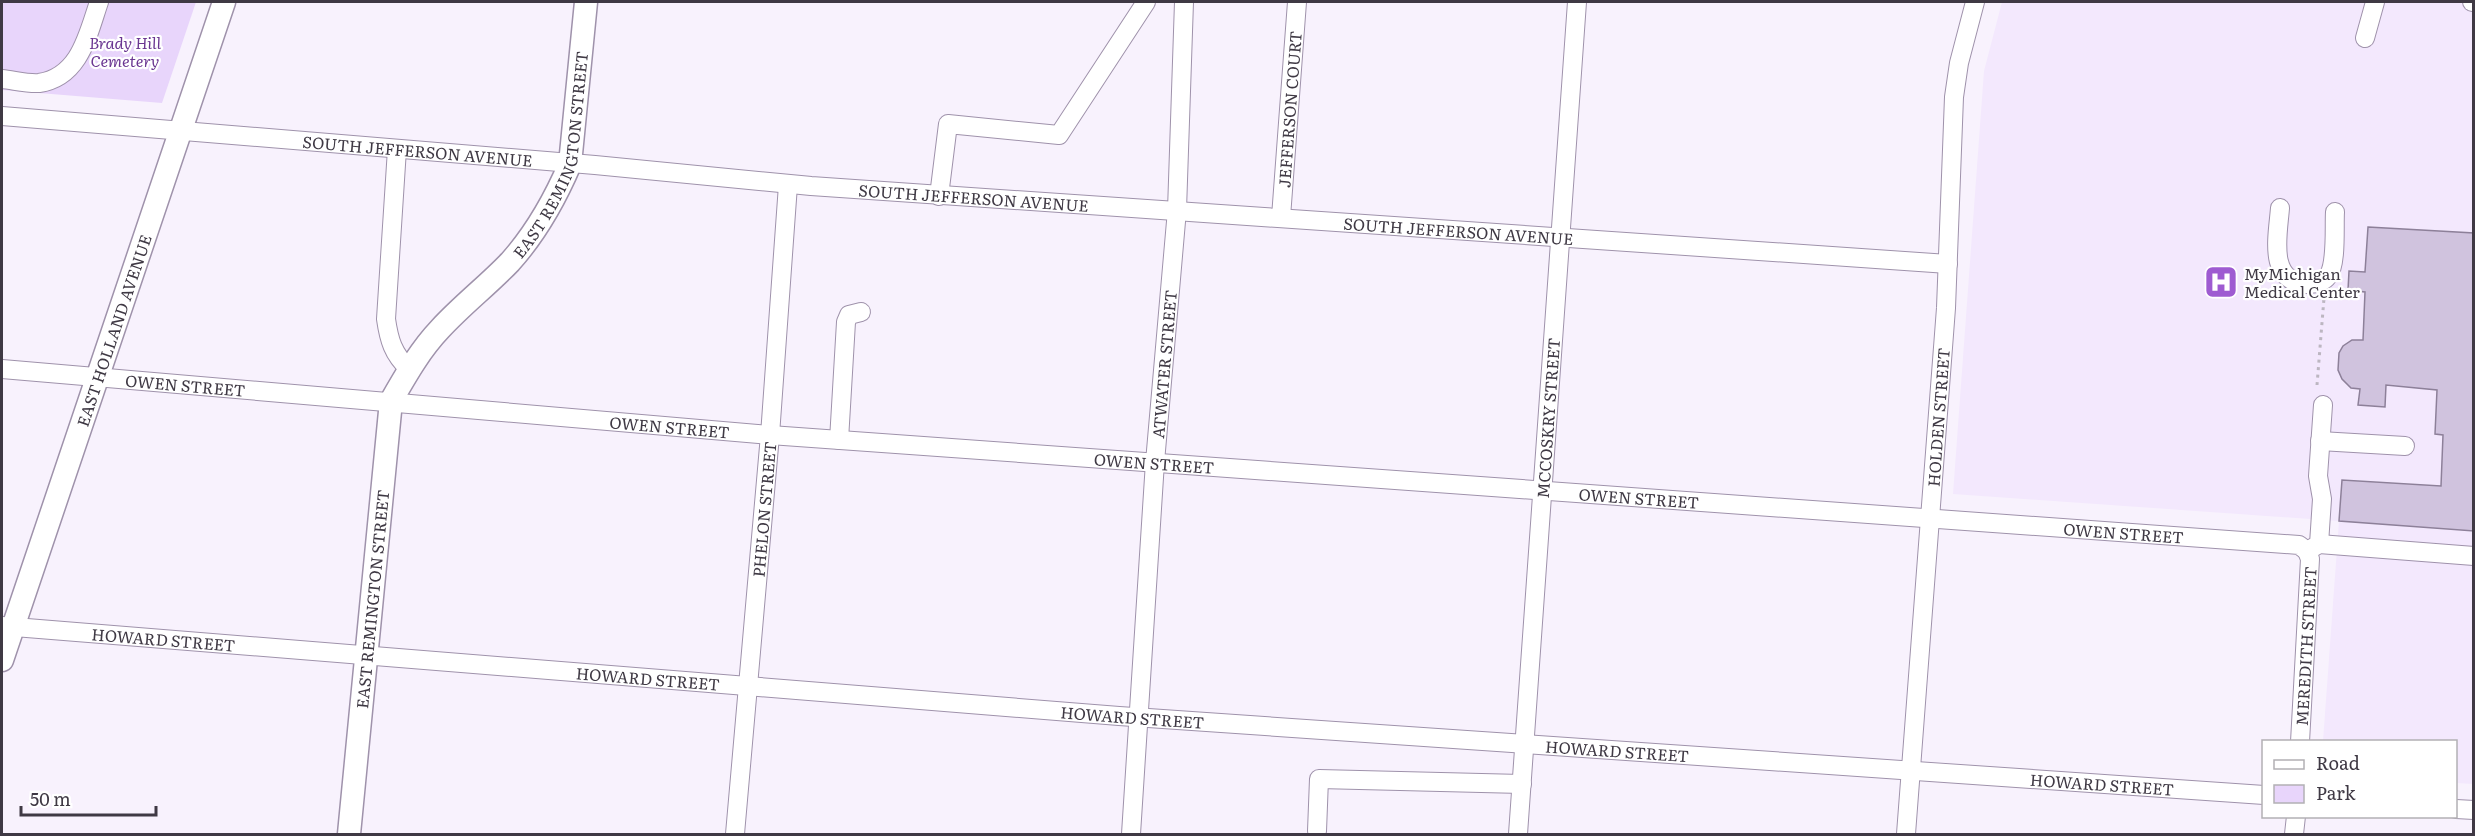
<svg xmlns="http://www.w3.org/2000/svg" width="2475" height="836" viewBox="0 0 2475 836" font-family="Literata,serif">
	<rect width="100%" height="100%" fill="#f8f2fd"/>
	<path fill="#f3e8fd" d="M2002,2H2473V784L2456,783V742L2323,741L2339,521L1953,494L1984,71Z"/>
	<path fill="#e8d5fb" d="M2,2H196L162,103L2,90Z"/>
	<path fill="#d0c3de" stroke="#8d8099" stroke-width="1.5" d="M2368,227L2474,233V531L2339,521L2342,480L2441,486L2443,435L2435,434L2437,390L2386,385L2385,407L2358,405L2360,389L2351,388L2342,379L2338,370L2339,353L2343,346L2352,340H2363L2365,292L2348,290L2349,271L2365,272Z"/>
	<g fill="none" stroke-linecap="round" stroke-linejoin="round">
		<g stroke="#9f92ab" stroke-width="20">
			<g id="minor">
				<path d="M2472,2H2474"/>
				<path d="M2365,38L2375,2"/>
				<path d="M2,79C13,80 28,84 39,83C80,77 88,34 99,2"/>
				<path id="s1" d="M2,116L595,165L811,186L1948,264"/>
				<path d="M397,149L386,319C389,340 393,354 409,369"/>
				<path d="M939,196L948,124L1059,135L1146,2"/>
				<path d="M2280,208C2278,235 2267,282 2307,284C2315,284 2323,283 2328,276C2337,264 2334,227 2335,212"/>
				<path id="s2" d="M1281,217L1297,2"/>
				<path id="s3" d="M2,369L770,435L2299,545L2307,551"/>
				<path d="M839,440L846,322L849,315L861,312"/>
				<path d="M2320,441L2405,446"/>
				<path d="M2319,544L2474,556"/>
				<path d="M2309,550L2319,544L2322,499L2318,476L2323,405"/>
				<path id="s4" d="M2,626L1119,716L2264,795"/>
				<path id="s5" d="M2300,742L2310,559L2307,551"/>
				<path d="M2456,809L2474,810"/>
				<path d="M1317,831L1319,779L1522,784"/>
				<path id="s6" d="M735,834L770,435L788,185"/>
				<path id="s7" d="M1131,834L1155,462L1177,210L1184,2"/>
				<path id="s8" d="M1518,834L1577,2"/>
				<path id="s9" d="M1906,834L1946,308L1954,97L1959,63L1975,2"/>
				<path d="M2294,834L2296,816"/>
			</g>
		</g>
		<g stroke="#9f92ab" stroke-width="25">
			<g id="major">
				<path id="s10" d="M2,660L224,2"/>
				<path id="s11" d="M349,834L391,401C406,375 420,350 440,329C462,305 488,285 510,262C536,233 555,199 570,164L586,2"/>
			</g>
		</g>
		<path stroke="#bcb6c1" stroke-width="3" stroke-dasharray="3 4.5" stroke-linecap="butt" d="M2317,385L2324,298"/>
		<use href="#minor" stroke="#fff" stroke-width="18"/>
		<use href="#major" stroke="#fff" stroke-width="22"/>
	</g>
	<defs>
		<g id="hospital-square" transform="scale(1.725)"><rect x="-9" y="-9" width="18" height="18" rx="4" fill="#9e5bd1" stroke="#fff"/><path d="M-5-5h3v3.5h4V-5h3V5h-3V1.5h-4V5h-3Z" fill="#fff"/></g>
	</defs>
	<g fill-rule="evenodd">
		<use href="#hospital-square" x="2221" y="282"/>
	</g>
	<g text-anchor="middle" dominant-baseline="central" stroke-width="4.5" stroke-linejoin="round" paint-order="stroke">
		<g font-size="16" font-style="italic" fill="#6a3691" stroke="#fff">
			<text x="125" y="42">Brady Hill<tspan x="125" dy="18">Cemetery</tspan></text>
		</g>
		<g font-size="16" fill="#3f3944" stroke="#fff">
			<text stroke="none"><textPath href="#s2" startOffset="108">JEFFERSON COURT</textPath></text>
			<text stroke="none"><textPath href="#s1" startOffset="417">SOUTH JEFFERSON AVENUE</textPath></text>
			<text stroke="none"><textPath href="#s11" startOffset="738">EAST REMINGTON STREET</textPath></text>
			<text stroke="none"><textPath href="#s1" startOffset="975">SOUTH JEFFERSON AVENUE</textPath></text>
			<text stroke="none"><textPath href="#s1" startOffset="1461">SOUTH JEFFERSON AVENUE</textPath></text>
			<text stroke="none"><textPath href="#s10" startOffset="348">EAST HOLLAND AVENUE</textPath></text>
			<text stroke="none"><textPath href="#s7" startOffset="471">ATWATER STREET</textPath></text>
			<text stroke="none"><textPath href="#s3" startOffset="184">OWEN STREET</textPath></text>
			<text stroke="none"><textPath href="#s9" startOffset="418">HOLDEN STREET</textPath></text>
			<text stroke="none"><textPath href="#s8" startOffset="417">MCCOSKRY STREET</textPath></text>
			<text stroke="none"><textPath href="#s3" startOffset="670">OWEN STREET</textPath></text>
			<text stroke="none"><textPath href="#s3" startOffset="1156">OWEN STREET</textPath></text>
			<text stroke="none"><textPath href="#s3" startOffset="1642">OWEN STREET</textPath></text>
			<text stroke="none"><textPath href="#s6" startOffset="326">PHELON STREET</textPath></text>
			<text stroke="none"><textPath href="#s3" startOffset="2128">OWEN STREET</textPath></text>
			<text stroke="none"><textPath href="#s11" startOffset="236">EAST REMINGTON STREET</textPath></text>
			<text stroke="none"><textPath href="#s4" startOffset="162">HOWARD STREET</textPath></text>
			<text stroke="none"><textPath href="#s5" startOffset="96">MEREDITH STREET</textPath></text>
			<text stroke="none"><textPath href="#s4" startOffset="648">HOWARD STREET</textPath></text>
			<text stroke="none"><textPath href="#s4" startOffset="1134">HOWARD STREET</textPath></text>
			<text stroke="none"><textPath href="#s4" startOffset="1620">HOWARD STREET</textPath></text>
			<text stroke="none"><textPath href="#s4" startOffset="2106">HOWARD STREET</textPath></text>
		</g>
		<g font-size="16" fill="#3f3944" stroke="#fff" text-anchor="start">
			<text x="2244" y="273">MyMichigan<tspan x="2244" dy="18">Medical Center</tspan></text>
		</g>
	</g>
	<rect width="2475" height="836" fill="none" stroke="#3f3944" stroke-width="6"/>
	<rect x="2262" y="740" width="195" height="78" fill="#ffffff" stroke="#b2b0b4" stroke-width="1.5"/>
	<rect x="2274" y="760" width="30" height="9" fill="#ffffff" stroke="#b2b0b4" stroke-width="1.5"/>
	<text x="2316" y="770" font-size="18" fill="#3f3944">Road</text>
	<rect x="2274" y="785" width="30" height="18" fill="#e8d5fb" stroke="#b2b0b4" stroke-width="1.5"/>
	<text x="2316" y="800" font-size="18" fill="#3f3944">Park</text>
	<path d="M21 806v9h135v-9" fill="none" stroke="#3f3944" stroke-width="3"/>
	<text x="30" y="806" font-size="18" fill="#3f3944" stroke="#ffffff" stroke-width="4.5" paint-order="stroke">50 m</text>
</svg>
